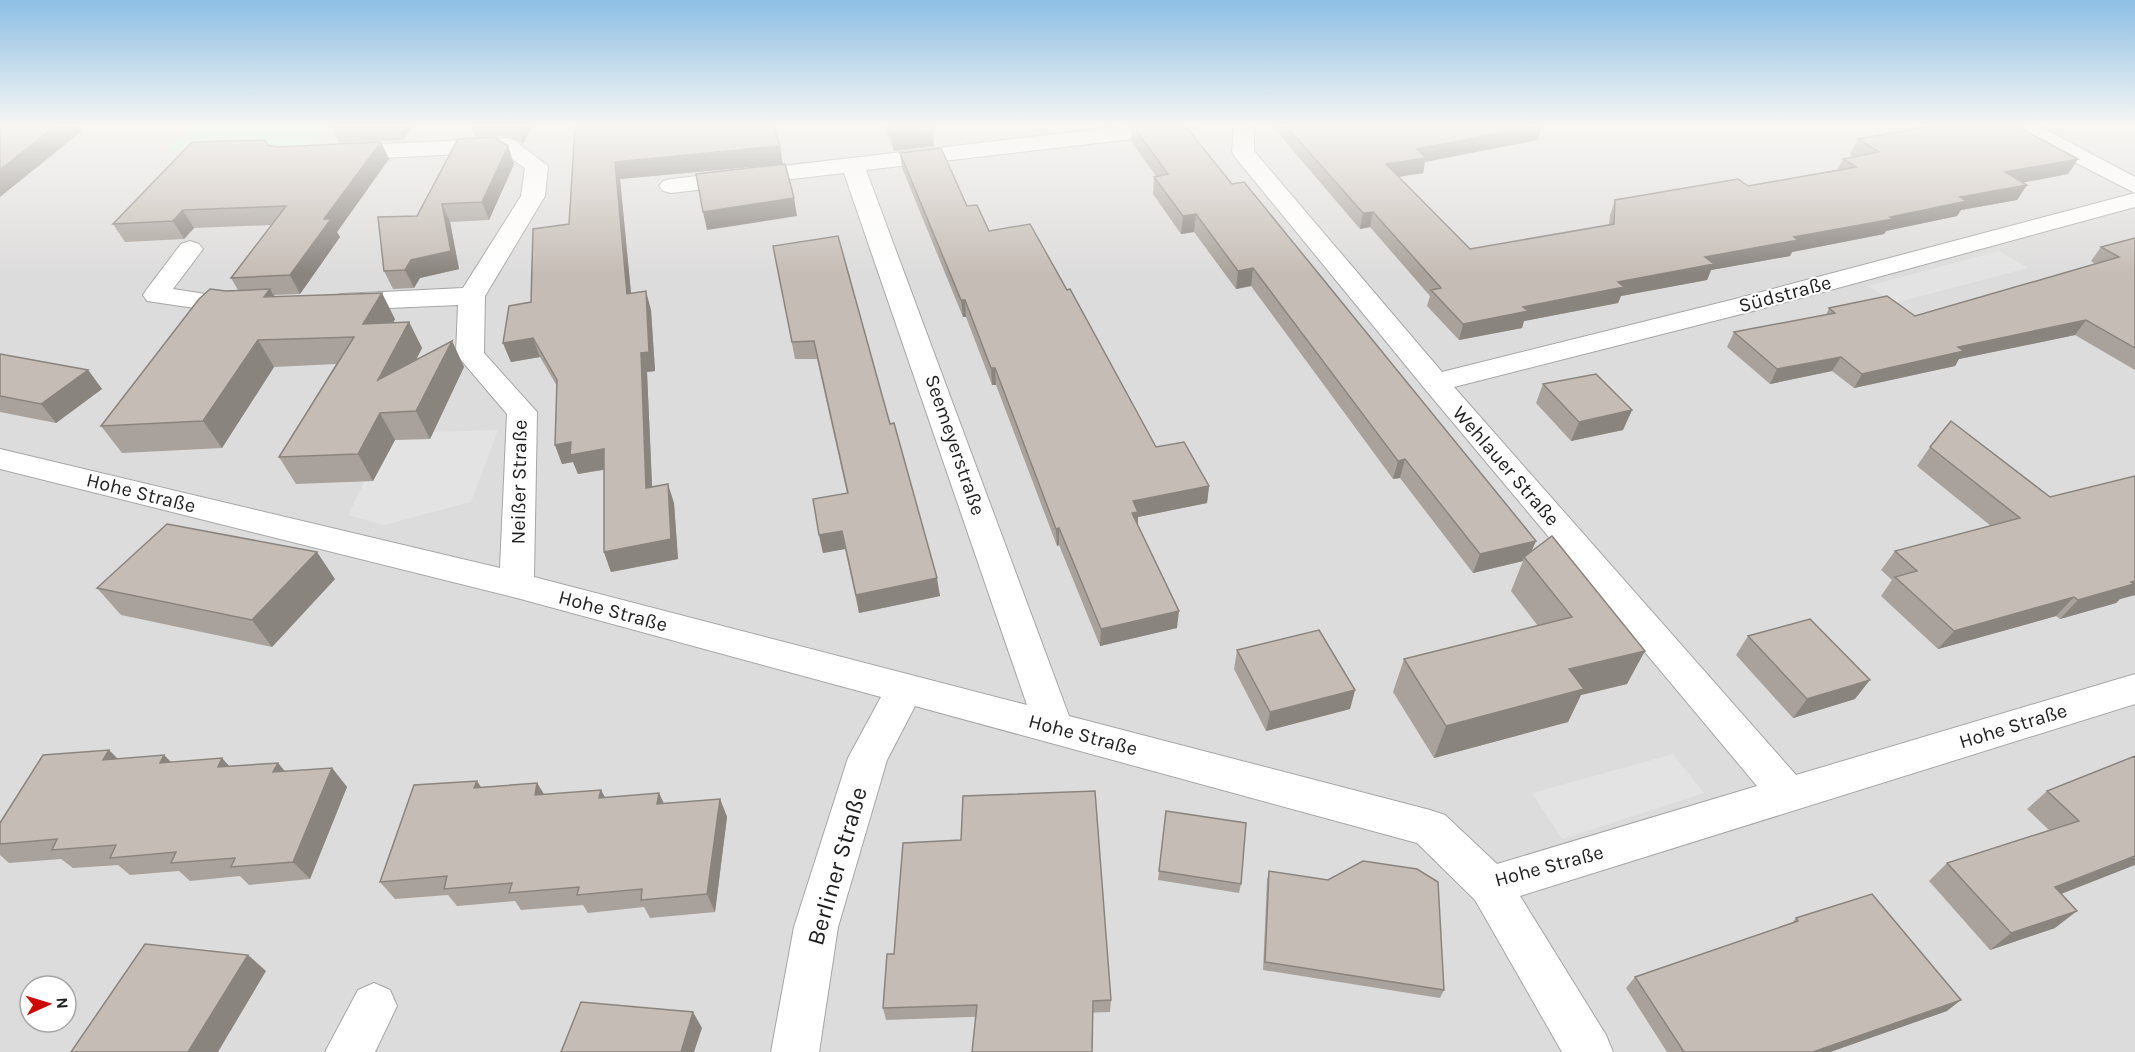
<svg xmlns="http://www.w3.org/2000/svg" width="2135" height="1052" viewBox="0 0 2135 1052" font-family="Karla,sans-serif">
	<rect width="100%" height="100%" fill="#f0ede6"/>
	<path fill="#dddcdc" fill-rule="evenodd" d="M0,126H2135V1052H0ZM30,986H66V1022H30Z"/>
	<path fill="#c3faca" d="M195,126H326L316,147L167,151Z"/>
	<g fill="#e3e3e3">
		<path d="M1999,251L2028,268L1895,303L1868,286Z"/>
		<path d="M498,430L471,502L384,525L348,515L365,481H373L395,440L430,439L433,432Z"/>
		<path d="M1673,754L1704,793L1562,839L1532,793Z"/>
	</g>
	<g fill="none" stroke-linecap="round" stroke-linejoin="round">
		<g stroke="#a6a6a6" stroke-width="2">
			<g id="minor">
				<path d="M1125,126H1194L1191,131L1183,133L866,170L1069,716L1430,810L1445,815L1497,864L1757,786L1425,389L1235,157L1232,152L1234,126H1254V151L1442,372L1735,299L2135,193L2014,131L2011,126H2039L2135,177V207L1753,311L1454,387L1796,775L2135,674V704L1520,896L1606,1035L1613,1052H1562L1475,900L1417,843L915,706L887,760L838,927L819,1052H771L794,927L848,758L881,697L517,598L0,469V449L500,568L507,414L456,354L458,305L342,310L333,308L329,302L333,296L342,294L463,288L521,196L525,168L501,152L341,160L333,158L330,153L333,148L341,146L506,138L514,140L548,166L545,196L485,296L484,353L537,412L534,577L1027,705L844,173L671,193L663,191L659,186L663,181L671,179Z"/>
				<path d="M190,241L199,244L203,249L173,289L251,301L255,307L251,313L242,315L147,301L143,295L147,289L181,244Z"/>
				<path d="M374,983L390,990L397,1006L375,1052H325L358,990Z"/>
			</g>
		</g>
		<use href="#minor" fill="#fff" fill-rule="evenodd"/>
	</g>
	<g fill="#a9a29c">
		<path d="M331,126H413L403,140L339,143Z"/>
		<path d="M471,126H532L523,144L507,136L475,137Z"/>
		<path d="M575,126H710L783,164L620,179L631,294L651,310L655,371L647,372L652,487L674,503L678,559L611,572L604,552V470L578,474L573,462L562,464L555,445L557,386L540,357L511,362L503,343L531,302L569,224Z"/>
		<path d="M884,126H932L934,146L894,151Z"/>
		<path d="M1132,126H1185L1232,184L1536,541L1531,552L1627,684L1581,695L1568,722L1434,758L1393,692L1404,659L1538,626L1511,591L1523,561L1473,573L1400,478L1393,479L1251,286L1236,289L1194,232L1181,234L1153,194L1154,177L1156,176L1131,141Z"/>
		<path d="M1272,126H1545L1541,127L1538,140L1425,162L1423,173L1399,177L1470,249L1609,225L1610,215L1615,200L1748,186L1837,170L1843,159L1854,157L1850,154L1858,139L1927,127L1926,126H2016L2078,159L2068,174L2023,182L2027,185L2017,200L1961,210L1957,216L1886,231L1884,234L1792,252L1790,256L1711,270L1707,280L1621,296L1618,303L1524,321L1522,328L1459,340L1427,306L1430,296L1370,227L1360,229Z"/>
		<path d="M381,142L389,159L337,232L340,237L300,294L274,295L275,296L395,319L393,323L409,322L422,348L416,360L452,341L464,367L430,439L395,440L373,481L296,484L279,457L336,364L274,367L222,448L122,453L101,426L226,291L238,290L231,278L272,225L194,228L184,239L125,242L113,224L268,145L277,147Z"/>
		<path d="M900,153L967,206L989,231L1156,447L1209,486L1207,503L1138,517V525L1177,628L1100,646L1059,545L1057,546L996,385H992L966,317H963L902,168Z"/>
		<path d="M514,164L489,220L450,222L459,269L420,278L414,288L393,289L384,271L417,216Z"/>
		<path d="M2135,238V370L2075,335L1959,359L1955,366L1854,388L1832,371L1770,384L1727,347L1734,332L1826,315L1829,308L1915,316L2095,264L2091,261L2101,247Z"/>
		<path d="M773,246L890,424L940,596L859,613L845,549L823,553L819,535L847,493L817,359H795Z"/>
		<path d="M0,354L88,370L102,389L56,423L0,412Z"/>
		<path d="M1543,384L1632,410L1623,430L1571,441L1536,403Z"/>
		<path d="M1930,447L2050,497L2135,476V595L2120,599L2116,603L2060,619L2056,616L1938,649L1881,596L1892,580L1881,570L1895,551L1991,526L1917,466Z"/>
		<path d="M335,579L272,647L121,615L97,588Z"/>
		<path d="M1748,636L1855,699L1793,718L1736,655Z"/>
		<path d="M1237,650L1355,690L1350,709L1266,731L1234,669Z"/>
		<path d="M164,755L171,762L229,766L278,763L285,772L332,768L347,787L310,879L249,885L240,876L190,881L179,871L130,875L118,865L73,868L61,859L9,863L0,855V823L117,759Z"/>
		<path d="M2135,756L2061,894L2055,928L1990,950L1929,881L1947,863L2049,830L2027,809L2047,791Z"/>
		<path d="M537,783L544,794L605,798L664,803L720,799L727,817L715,912L650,918L644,907L588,913L583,905L521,910L515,901L457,906L448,895L395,899L380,882L481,787Z"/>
		<path d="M1159,871L1241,884L1239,893L1158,880Z"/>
		<path d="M1269,871L1328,880L1444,990L1440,998L1263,970L1267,880Z"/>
		<path d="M1796,918L1947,1011L1830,1052H1667L1626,988L1635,977L1792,923Z"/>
		<path d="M894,954L1111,1000L1110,1012L886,1020L883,1008Z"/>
	</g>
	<g fill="#8a847f">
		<path d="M55,126H79L82,131L0,197V170Z"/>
		<path d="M397,126H413L403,140Z"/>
		<path d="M518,126H532L523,144L517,127Z"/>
		<path d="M1526,126H1545L1541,127L1538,140L1425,162L1423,173L1383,179L1386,164L1417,149Z"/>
		<path d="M933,129L934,146L894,151L892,133Z"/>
		<path d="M381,142L389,159L337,232L340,237L300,294L290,275L324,219Z"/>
		<path d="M508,146L514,164L489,220L482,202Z"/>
		<path d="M780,146L783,164L620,179L633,313L627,294L615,162Z"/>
		<path d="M2078,159L2068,174L1995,188L2005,172Z"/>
		<path d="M2027,185L2017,200L1961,210L1957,216L1886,231L1884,234L1792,252L1790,256L1711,270L1707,280L1621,296L1618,303L1524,321L1522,328L1459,340L1463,324L1523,307L1618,282L1705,257L1890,217L1960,197Z"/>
		<path d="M794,198L797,216L707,230L703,212Z"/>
		<path d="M442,204L450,222L459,269L420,278L414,288L405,270Z"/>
		<path d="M183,210L194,228L184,239L173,221Z"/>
		<path d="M1373,212L1370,227L1360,229L1363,213Z"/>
		<path d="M1196,214L1194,232L1181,234L1183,216Z"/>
		<path d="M1253,268L1251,286L1236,289L1238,271Z"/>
		<path d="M270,289L285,315L264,297Z"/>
		<path d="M646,291L651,310L655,371L647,372L653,507L646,488L641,353Z"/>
		<path d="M382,293L395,319L377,351L363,324Z"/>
		<path d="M961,300H965L966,317H963Z"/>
		<path d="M2086,320L2075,335L1959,359L1955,366L1854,388L1862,374L1958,347Z"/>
		<path d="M409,322L422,348L392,407L378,380Z"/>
		<path d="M533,338L540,357L511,362L503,343Z"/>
		<path d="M258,340L274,367L222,448L203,421Z"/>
		<path d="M452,341L464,367L430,439L416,411Z"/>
		<path d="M1841,357L1832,371L1770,384L1777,369Z"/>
		<path d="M991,368H995L996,385H992Z"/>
		<path d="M88,370L102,389L56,423L41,404Z"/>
		<path d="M1632,410L1623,430L1571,441L1579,422Z"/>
		<path d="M380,413L395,440L373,481L358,454Z"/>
		<path d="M571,442L604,449L611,468L578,474L573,462L562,464L555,445Z"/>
		<path d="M1405,459L1400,478L1393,479L1398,461Z"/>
		<path d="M668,484L674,503L678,559L611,572L604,552Z"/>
		<path d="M1209,486L1207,503L1138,517L1137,529L1132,513L1133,501Z"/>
		<path d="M1059,528V545L1057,546L1056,529Z"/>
		<path d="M842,531L845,549L823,553L819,535Z"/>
		<path d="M1536,541L1528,559L1524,557L1523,561L1473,573L1480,554Z"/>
		<path d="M317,552L335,579L272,647L252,620Z"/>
		<path d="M937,578L940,596L859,613L856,595Z"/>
		<path d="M2135,581V595L2120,599L2116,603L2060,619L2078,600Z"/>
		<path d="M2074,597L2056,616L1938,649L1954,631Z"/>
		<path d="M1179,611L1177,628L1100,646L1101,629Z"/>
		<path d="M1645,651L1627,684L1581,695L1568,722L1434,758L1446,726L1569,669Z"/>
		<path d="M1870,680L1855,699L1793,718L1807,699Z"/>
		<path d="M1355,690L1350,709L1266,731L1270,712Z"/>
		<path d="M109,750L128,769L103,760Z"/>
		<path d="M164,755L182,774L160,763Z"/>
		<path d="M222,758L239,777L218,767Z"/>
		<path d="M278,763L293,781L273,772Z"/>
		<path d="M332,768L347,787L310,879L293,862Z"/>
		<path d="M477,781L489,799L474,788Z"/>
		<path d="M537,783L548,801L535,795Z"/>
		<path d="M601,790L611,808L599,798Z"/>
		<path d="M659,793L668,812L657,804Z"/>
		<path d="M720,799L727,817L715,912L707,894Z"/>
		<path d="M2135,856V865L2033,905L2055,887Z"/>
		<path d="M2077,911L2055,928L1990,950L2011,933Z"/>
		<path d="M248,955L266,971L218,1052H188Z"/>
		<path d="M1961,1000L1947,1011L1830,1052H1813Z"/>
		<path d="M693,1012L702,1028L694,1052H681Z"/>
	</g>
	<g fill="#c5bcb5" stroke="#8a847f" stroke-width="1.5">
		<path d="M0,126H55L0,170Z"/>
		<path d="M575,126H774L780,146L615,162L627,294L646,291L649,352L641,353L646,488L668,484L671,539L604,552V449L570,455L571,442L555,445L557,380L533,338L503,343L509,306L531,302L533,229L569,224Z"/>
		<path d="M889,126H932L933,129L892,133Z"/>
		<path d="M1133,126H1185L1232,184L1244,182L1536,541L1480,554L1405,459L1398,461L1253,268L1238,271L1196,214L1183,216L1154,177L1168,174Z"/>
		<path d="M1286,126H1536L1417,149L1426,158L1386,164L1470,249L1614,224L1615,200L1738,179L1748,186L1856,167L1843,159L1879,152L1858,139L1932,126H2016L2078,159L2005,172L2027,185L1960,197L1967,201L1890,217L1893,219L1794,237L1798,240L1705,257L1714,264L1618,282L1624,287L1523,307L1528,311L1463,324L1431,290L1441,288L1373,212L1363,213Z"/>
		<path d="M494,137L508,146L482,202L442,204L451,251L411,260L405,270L384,271L378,217L417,216L458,139Z"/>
		<path d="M265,140L268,145L277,147L381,142L324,219H331L290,275L231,278L286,206L183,210L173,221L113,224L192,142Z"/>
		<path d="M941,148L967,206L977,205L989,231L1030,224L1067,290L1070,289L1156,447L1184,442L1209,486L1133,501L1138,512L1132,513L1179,611L1101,629L1059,528L1056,529L995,368H991L965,300H961L900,153Z"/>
		<path d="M785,164L794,198L703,212L696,174Z"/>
		<path d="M838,236L890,424L894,423L937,578L856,595L842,531L819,535L813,499L848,493L814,341L792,342L773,246Z"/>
		<path d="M2135,238V348L2086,320L1958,347L1964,351L1862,374L1841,357L1777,369L1734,332L1835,313L1829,308L1887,296L1915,316L2119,257L2101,247Z"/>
		<path d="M210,289L226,291L270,289L264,297L382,293L363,324L409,322L378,380L452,341L416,411L380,413L358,454L279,457L354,337L258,340L203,421L101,426L199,299Z"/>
		<path d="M0,354L88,370L41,404L0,396Z"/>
		<path d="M1596,374L1632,410L1579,422L1543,384Z"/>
		<path d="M1951,421L2050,497L2135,476V581L2131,582L2134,584L2078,600L2074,597L1954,631L1895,577L1917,571L1895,551L2020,518L1930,447Z"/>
		<path d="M167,524L317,552L252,620L97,588Z"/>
		<path d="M1552,536L1645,651L1569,669L1584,689L1446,726L1404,659L1572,617L1524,557Z"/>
		<path d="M1810,619L1870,680L1807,699L1748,636Z"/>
		<path d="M1319,630L1355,690L1270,712L1237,650Z"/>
		<path d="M109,750L103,760L164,755L160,763L222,758L218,767L278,763L273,772L332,768L293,862L231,867L235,858L171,863L176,852L110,858L116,845L52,850L57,839L0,844V823L43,755Z"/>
		<path d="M2135,756V856L2055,887L2077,911L2011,933L1947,863L2079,821L2047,791Z"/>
		<path d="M477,781L474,788L537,783L535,795L601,790L599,798L659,793L657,804L720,799L707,894L641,900L642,889L577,895L579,887L509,893L512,883L444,889L447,876L380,882L414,785Z"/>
		<path d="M1095,791L1111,1000L1093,1001L1092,1052H972L977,1005L883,1008L887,954H894L903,843L961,840L963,796Z"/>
		<path d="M1166,811L1246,823L1241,884L1159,871Z"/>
		<path d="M1363,861L1417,869L1438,882L1444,990L1265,962L1269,871L1328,880Z"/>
		<path d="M1872,894L1961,1000L1813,1052H1684L1635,977L1798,921L1796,918Z"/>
		<path d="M145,944L248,955L188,1052H71Z"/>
		<path d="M581,1002L693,1012L681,1052H561Z"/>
	</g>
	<linearGradient id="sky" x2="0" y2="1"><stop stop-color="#8dbfe4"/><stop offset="0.46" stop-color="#f8f7f4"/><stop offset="1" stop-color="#f8f7f4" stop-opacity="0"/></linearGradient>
	<rect width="2135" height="274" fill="url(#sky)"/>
	<g text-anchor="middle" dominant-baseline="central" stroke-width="4.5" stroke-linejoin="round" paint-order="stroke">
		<g font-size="20" fill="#1f1f1f" stroke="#fff">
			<text transform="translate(1785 294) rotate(-15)">Südstraße</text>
			<text transform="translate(955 445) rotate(71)">Seemeyerstraße</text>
			<text transform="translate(1506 466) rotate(49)">Wehlauer Straße</text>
			<text transform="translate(519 482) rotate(-89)">Neißer Straße</text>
			<text transform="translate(141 493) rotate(14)">Hohe Straße</text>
			<text transform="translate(613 611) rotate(15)">Hohe Straße</text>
			<text transform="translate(2013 726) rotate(-17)">Hohe Straße</text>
			<text transform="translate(1083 735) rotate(15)">Hohe Straße</text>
			<text transform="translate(1549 866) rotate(-15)">Hohe Straße</text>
		</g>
		<g font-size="24" fill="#1f1f1f" stroke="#fff">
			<text transform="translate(837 866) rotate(-74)">Berliner Straße</text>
		</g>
	</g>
	<g transform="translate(48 1004) rotate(86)"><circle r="28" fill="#ffffff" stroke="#a5a5a5" stroke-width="1.5"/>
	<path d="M0-4.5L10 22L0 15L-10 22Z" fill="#cf0900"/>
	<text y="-9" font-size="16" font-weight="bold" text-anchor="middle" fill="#1f1f1f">N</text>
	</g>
</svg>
